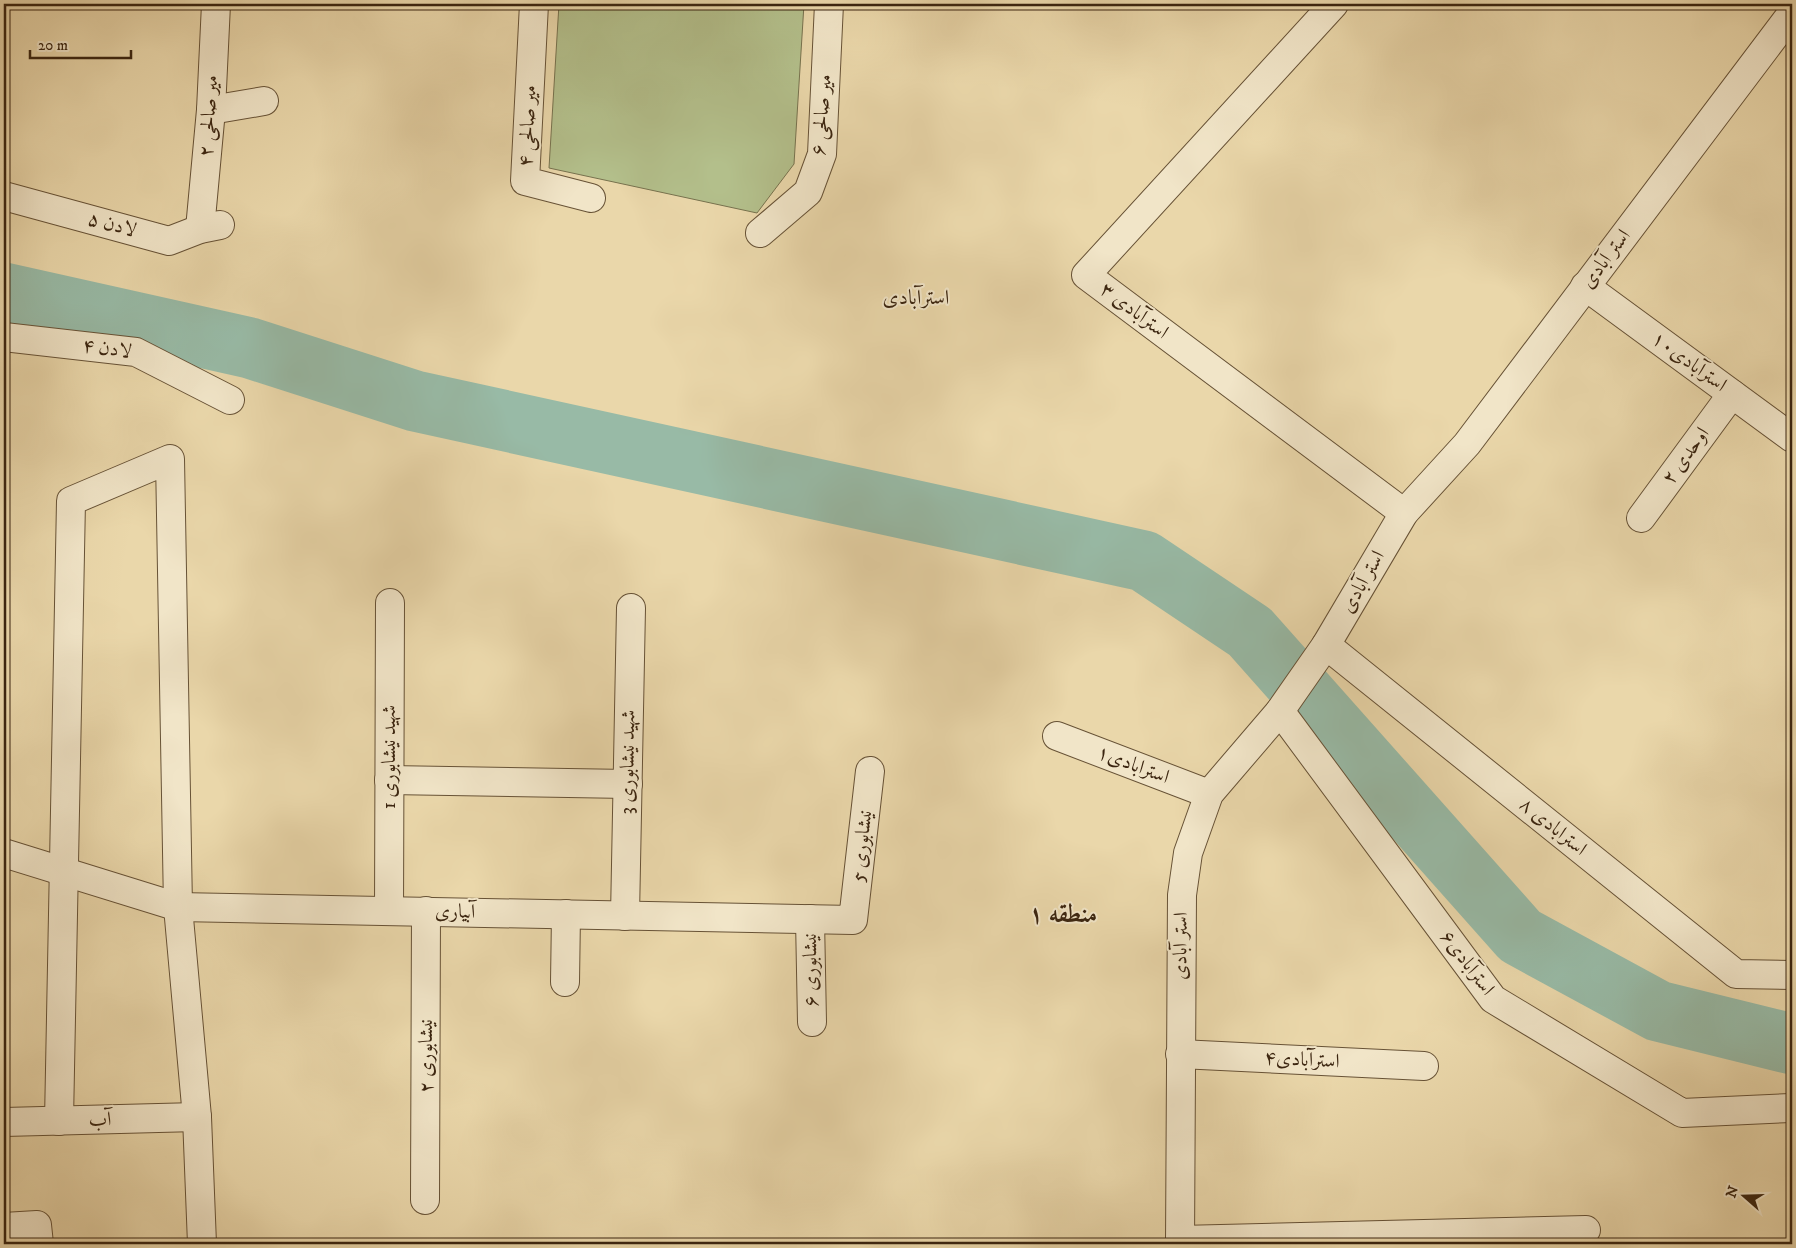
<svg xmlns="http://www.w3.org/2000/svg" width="1796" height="1248" viewBox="0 0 1796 1248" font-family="'IM FELL DW Pica',Amiri,serif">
	<rect width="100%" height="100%" fill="#ead7aa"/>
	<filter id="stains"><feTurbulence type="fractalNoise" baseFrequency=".004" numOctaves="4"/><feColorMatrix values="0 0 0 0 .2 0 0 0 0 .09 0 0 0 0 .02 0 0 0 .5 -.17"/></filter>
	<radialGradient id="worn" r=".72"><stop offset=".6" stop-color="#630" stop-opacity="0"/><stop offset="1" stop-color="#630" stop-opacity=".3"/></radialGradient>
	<path fill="#b3bf8b" stroke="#77724e" d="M559,4H804L794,164L757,213L549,168Z"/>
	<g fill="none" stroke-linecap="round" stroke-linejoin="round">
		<path stroke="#98baa6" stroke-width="61" d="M4,293L250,348L415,401L1144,561L1250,632L1520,936L1658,1011L1792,1044"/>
		<g stroke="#675236" stroke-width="30">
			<g id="minor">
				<path d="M534,4L525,181L591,198"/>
				<path d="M1334,4L1086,275L1404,513"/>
				<path d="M211,110L264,101"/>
				<path d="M4,196L169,241L200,229L220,225"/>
				<path d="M200,229L211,110L216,4"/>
				<path d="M760,233L808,192L822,154L829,4"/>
				<path d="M1585,286L1792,438"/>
				<path d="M4,337L136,352L230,400"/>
				<path d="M1641,518L1732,394"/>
				<path d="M1326,645L1736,974L1792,975"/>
				<path d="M1280,711L1493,999L1682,1113L1791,1108"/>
				<path d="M1057,736L1209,794"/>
				<path d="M389,780L628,784"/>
				<path d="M4,853L178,907L853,920L870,771"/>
				<path d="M389,911L390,603"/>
				<path d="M625,916L631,608"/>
				<path d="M810,919L812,1022"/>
				<path d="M565,982L566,914"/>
				<path d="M1180,1054L1424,1066"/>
				<path d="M59,1121L71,501L170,459L178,907L197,1117L202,1244"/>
				<path d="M4,1122L197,1117"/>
				<path d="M425,1200L426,911"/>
				<path d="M4,1227L37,1225L39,1244"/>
				<path d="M1180,1240L1586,1230"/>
				<path d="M1180,1244L1182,895L1188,853L1209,794L1280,711L1326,645L1404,513L1467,444L1792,13"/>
			</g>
		</g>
		<use href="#minor" stroke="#f1e5c8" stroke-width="28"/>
	</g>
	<g text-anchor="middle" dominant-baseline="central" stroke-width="4" stroke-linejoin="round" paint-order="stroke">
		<g font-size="20" fill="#3b2510" stroke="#f1e5c8">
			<text transform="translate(822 115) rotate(-85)">۶ میر صالحی</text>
			<text transform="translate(209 116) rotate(-86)">۲ میر صالحی</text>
			<text transform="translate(528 126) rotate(-87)">۴ میر صالحی</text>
			<text transform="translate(112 225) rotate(15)">۵ لادن</text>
			<text transform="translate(1606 259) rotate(-53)">استر آبادی</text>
			<text transform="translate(1134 311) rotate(37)">استرآبادی ۳</text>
			<text transform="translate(107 349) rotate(8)">۴ لادن</text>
			<text transform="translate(1689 362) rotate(36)">استرآبادی۱۰</text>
			<text transform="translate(1686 456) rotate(-54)">۲ اوحدی</text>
			<text transform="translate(1363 582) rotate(-60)">استر آبادی</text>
			<text transform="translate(389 757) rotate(-90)">شهید نیشابوری 1</text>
			<text transform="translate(628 762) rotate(-89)">شهید نیشابوری 3</text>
			<text transform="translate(1133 765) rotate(21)">استرابادی۱</text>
			<text transform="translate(1553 827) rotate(39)">۸ استرابادی</text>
			<text transform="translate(862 846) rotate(-84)">نیشابوری 5</text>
			<text transform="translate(455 912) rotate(1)">آبیاری</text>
			<text transform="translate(1181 946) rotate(-89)">استر آبادی</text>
			<text transform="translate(1467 963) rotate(53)">استرآبادی۶</text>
			<text transform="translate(811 970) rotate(-91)">نیشابوری ۶</text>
			<text transform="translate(426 1056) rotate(-90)">نیشابوری ۲</text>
			<text transform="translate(1302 1060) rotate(3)">استرآبادی۴</text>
			<text transform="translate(100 1120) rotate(-2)">آب</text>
		</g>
		<g font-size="21" fill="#3b2510" stroke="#f1e5c8">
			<text x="916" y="298">استرآبادی</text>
		</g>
		<g font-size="25" font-weight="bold" fill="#3b2510" stroke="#f1e5c8">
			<text x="1063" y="914">منطقه ۱</text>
		</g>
	</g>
	<rect width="1796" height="1248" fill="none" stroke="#ead7aa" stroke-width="20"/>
	<rect x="5" y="5" width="1786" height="1238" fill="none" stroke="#3b2510" stroke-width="2.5"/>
	<rect x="10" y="10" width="1776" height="1228" fill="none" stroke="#3b2510"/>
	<g transform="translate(1744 1196) rotate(290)" stroke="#f1e5c8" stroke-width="4" paint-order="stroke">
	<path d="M0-4L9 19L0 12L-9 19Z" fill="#3b2510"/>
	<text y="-8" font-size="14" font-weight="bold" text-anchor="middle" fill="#3b2510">N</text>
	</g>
	<path d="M30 50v8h101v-8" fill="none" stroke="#3b2510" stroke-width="2.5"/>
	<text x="38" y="50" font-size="15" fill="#3b2510" stroke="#f1e5c8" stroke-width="4" paint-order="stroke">20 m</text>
	<rect width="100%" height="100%" filter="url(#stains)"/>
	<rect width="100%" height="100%" fill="url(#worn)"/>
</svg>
